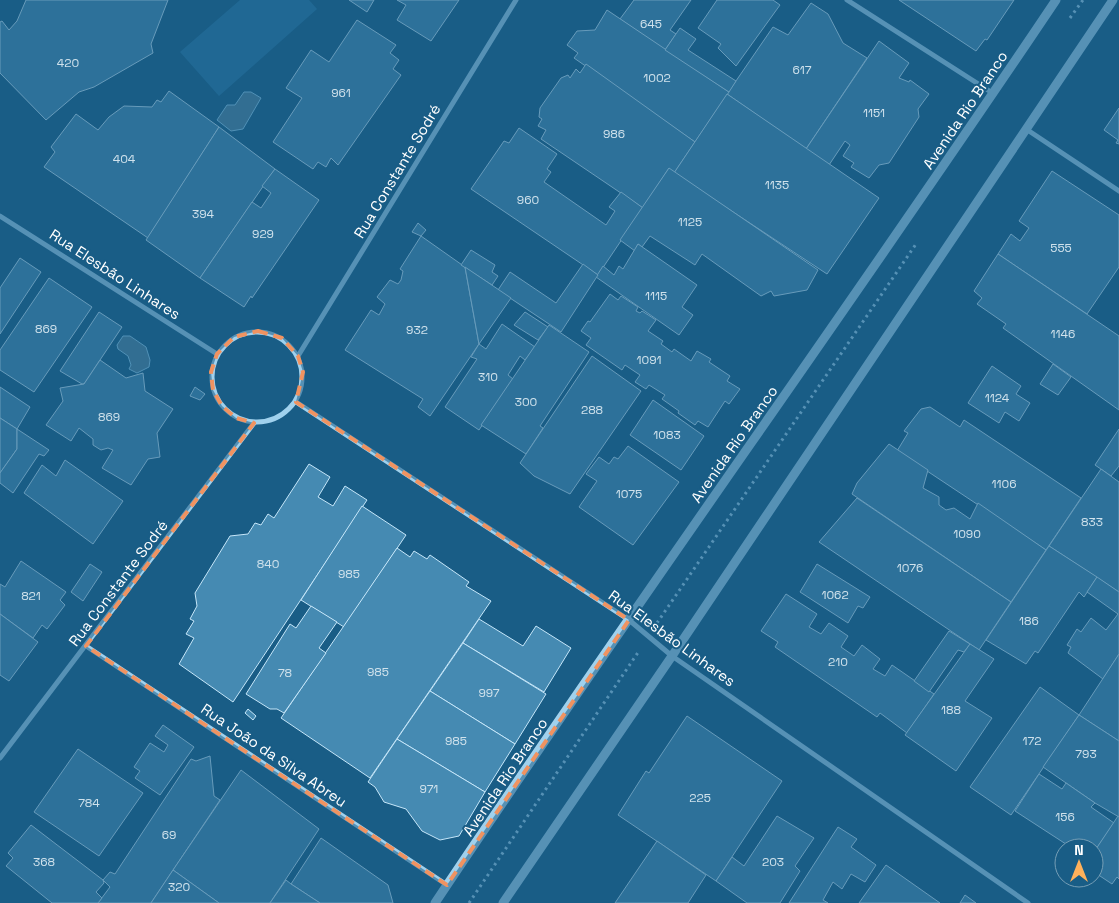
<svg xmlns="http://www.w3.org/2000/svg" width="1119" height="903" viewBox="0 0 1119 903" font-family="'Space Grotesk',sans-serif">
	<rect width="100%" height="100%" fill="#195d86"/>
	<path fill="#2977a4" d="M240,0H309L317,9L219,96L180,52Z"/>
	<g fill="#5183a0" stroke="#92cfef">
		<path d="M244,92H251L261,98L243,129L231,131L217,120L227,105H235Z"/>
		<path d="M123,336H130L146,347L150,360L149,367L137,373L129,369L131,365L128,356L118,349L117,345Z"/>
	</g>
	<g fill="#458ab2" stroke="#c5e6f9">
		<path d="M26,0H168L151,44L153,53L94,87L79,92L46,120L0,73V22L2,21L9,30L17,21Z"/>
		<path d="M349,0H374L367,12Z"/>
		<path d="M397,0H459L431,41L397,20L406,5Z"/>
		<path d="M634,0H691L670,30L676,34L665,50L620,19Z"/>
		<path d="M717,0H773L780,5L736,66L718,48L721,44L698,28Z"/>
		<path d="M899,0H1014L987,40L985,39L976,51Z"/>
		<path d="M811,3L828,14L843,43L867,58L806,149L727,94L773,27L788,35Z"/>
		<path d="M607,10L729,92L695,142L574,58L578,53L567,45L577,31L595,30Z"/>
		<path d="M357,20L396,45L390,53L399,60L393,69L401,75L338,165L331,158L326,167L318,162L313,169L273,142L302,98L286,88L311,50L329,62Z"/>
		<path d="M680,28L696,39L688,50L736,81L729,92L665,50Z"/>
		<path d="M879,41L909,63L899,78L909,82L910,80L929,94L918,109L919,117L889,163L879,165L869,178L851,167L854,163L843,156L850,145L845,141L829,165L806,149Z"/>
		<path d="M586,64L695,142L674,173L669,168L643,208L541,139L546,130L538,126L542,119L539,117L540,108L561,78L568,75L570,78L576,69L580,73Z"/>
		<path d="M169,91L219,127L148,238L44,167L55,152L51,147L76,114L98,130L109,117L124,106L152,107L157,100L161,102Z"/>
		<path d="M727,94L879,198L827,274L674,173Z"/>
		<path d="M1119,108V144L1116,143L1118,140L1104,130Z"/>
		<path d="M219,127L275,169L200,278L146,240Z"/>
		<path d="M519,128L557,154L547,169L551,172L544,182L606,225L615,211L609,207L621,192L643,208L598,275L471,189L504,141L509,143Z"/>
		<path d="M669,168L818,270L807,290L774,296L771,291L761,296L702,254L695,265L650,236L642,247L638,244L635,251L620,240Z"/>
		<path d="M275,169L319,200L252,298L251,296L244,307L200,278L252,202L261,208L271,193L262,186Z"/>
		<path d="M1052,171L1119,215V267L1087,314L998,254L1011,234L1020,241L1029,228L1019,221Z"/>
		<path d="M418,223L426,230L421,236L412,232Z"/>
		<path d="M421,236L465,267L479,344L430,416L418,407L423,399L345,350L371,310L379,315L385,304L377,297L390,280L398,284L401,280L403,271L400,269Z"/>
		<path d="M638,244L697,285L682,307L693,315L679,335L596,277L603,266L614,275L619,266L623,269Z"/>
		<path d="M471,250L495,265L492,272L498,276L492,285L461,265Z"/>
		<path d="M998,254L1119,336V410L1003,328L1006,324L977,304L982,298L974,291Z"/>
		<path d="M20,258L41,272L0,334V288Z"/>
		<path d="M583,264L598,275L561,332L498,290L510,272L556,303Z"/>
		<path d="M465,267L511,298L479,344Z"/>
		<path d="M49,278L92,307L34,392L0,370V350Z"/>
		<path d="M610,294L618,300L621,296L638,307L636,311L640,313L642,311L656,320L648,331L663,341L661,344L672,352L674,349L691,361L697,351L711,359L709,362L730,376L727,381L740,389L729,404L725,401L708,427L698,421L695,425L678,413L679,411L662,399L665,395L649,385L646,389L635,382L640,375L625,365L622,370L586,345L591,338L581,331L588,321L590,322Z"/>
		<path d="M99,312L122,327L84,384H82L60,371Z"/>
		<path d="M525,312L548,327L538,340L514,325Z"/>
		<path d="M502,324L535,347L525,360L520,356L508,375L513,379L479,430L445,407L477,359L471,357L479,344L486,349Z"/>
		<path d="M549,325L589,352L540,426L543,428L526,454L481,425Z"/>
		<path d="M592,356L641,391L570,494L534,476L520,463Z"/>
		<path d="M100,360L126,378L143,373L145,391L173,409L157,433L160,457L148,459L131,485L102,468L113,450L108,448L101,450L93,445V439L79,428L71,441L46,425L63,401L60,388L84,384Z"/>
		<path d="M1053,364L1071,377L1058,395L1040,384Z"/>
		<path d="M992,366L1021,386L1016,394L1030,403L1019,421L1005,412L999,423L968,403Z"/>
		<path d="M0,387L30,407L17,429L0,418Z"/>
		<path d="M195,387L205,394L200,400L190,396Z"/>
		<path d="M653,400L704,436L681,470L630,435Z"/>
		<path d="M930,407L960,427L964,420L1081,498L1046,550L897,451L908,433L904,431L914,418L921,409Z"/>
		<path d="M0,418L17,429V449L0,473Z"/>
		<path d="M17,429L49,450L44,456L39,454L13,493L0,483V473L17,449Z"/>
		<path d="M1119,429V466L1111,476L1095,465Z"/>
		<path d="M889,444L928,470L923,488L939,497V505L946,510L954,508L970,519L978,503L1046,550L1011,602L852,494L857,483Z"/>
		<path d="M628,446L679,482L633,545L579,507L597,481L586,474L599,457L609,464L614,457L618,459Z"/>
		<path d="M65,460L123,501L93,544L24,493L42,465L56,476Z"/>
		<path d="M309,464L330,477L318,497L333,506L345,486L367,500L233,702L179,664L194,638L186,634L194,621L190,619L197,606L195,593L230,536L248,534L255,523L261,525L268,514L274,518Z"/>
		<path d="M1101,469L1119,482V592L1049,546Z"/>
		<path d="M857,498L1011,602L979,650L819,542Z"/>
		<path d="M362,506L406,535L344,627L301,600Z"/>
		<path d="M1049,546L1097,577L1084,597L1079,592L1038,653L1035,651L1026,664L986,640Z"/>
		<path d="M397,548L410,557L414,551L427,559L430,555L469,582L466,586L491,601L370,778L281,718Z"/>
		<path d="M21,561L66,592L60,600L65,605L47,629L42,625L33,638L0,614V584L5,587Z"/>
		<path d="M90,564L102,572L83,601L71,592Z"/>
		<path d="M817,564L870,597L863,608L858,606L848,623L800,592Z"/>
		<path d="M1097,577L1119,592V654L1103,679L1068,653L1071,647L1067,645L1077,629L1081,632L1091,618L1106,630L1118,614L1087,592Z"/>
		<path d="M786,594L817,614L809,627L821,634L829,623L848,636L841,647L854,656L862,645L880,659L873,669L885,676L892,665L934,694L907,733L880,713L877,717L775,647L778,642L761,631Z"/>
		<path d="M311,606L337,622L319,648L326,653L284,713L277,709H270L246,694L290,624L296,628Z"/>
		<path d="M0,614L38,642L9,681L0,675Z"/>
		<path d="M479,619L523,646L536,626L571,648L544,692L463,643Z"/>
		<path d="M949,631L970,644L964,652L958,650L929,692L914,681Z"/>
		<path d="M463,643L546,694L515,744L430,691Z"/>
		<path d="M970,644L994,659L965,701L992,718L956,771L905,735Z"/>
		<path d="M1119,654V741L1079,715Z"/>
		<path d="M1040,687L1079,715L1011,815L970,787Z"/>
		<path d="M430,691L515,744L485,792L397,739Z"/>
		<path d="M248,709L256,716L253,720L245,713Z"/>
		<path d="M1079,715L1119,741V817L1095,803L1043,767Z"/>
		<path d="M687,716L782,781L716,881L618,815L646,771L649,773Z"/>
		<path d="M163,725L194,747L160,795L135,778L140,771L134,767L150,743L164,752L168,745L155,736Z"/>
		<path d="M397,739L485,792L459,836L440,840L422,831L406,809L384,802L375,787L368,782Z"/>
		<path d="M78,749L143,793L99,856L34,812Z"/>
		<path d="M210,756L214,796L220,800L151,903H98L110,887L103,880L110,872L115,874L191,759L196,761Z"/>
		<path d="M241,770L319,829L270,903H219L173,870Z"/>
		<path d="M1039,774L1062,789L1066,783L1095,803L1091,807L1114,823L1094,852V848H1072L1015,811Z"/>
		<path d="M777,816L814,838L795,866L800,871L780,903H747L716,881L732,857L744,866Z"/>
		<path d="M1118,816L1119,817V879L1117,877L1112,884L1094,872V852Z"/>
		<path d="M31,825L103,880L104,883L96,892L102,898L98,903H52L6,866L13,858L8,853Z"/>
		<path d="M838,827L857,839L851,847L876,865L865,882L851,874L842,889L833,882L823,900L828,903H789Z"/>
		<path d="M321,838L388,885L393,903H320L291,884Z"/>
		<path d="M657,841L706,875L688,903H615Z"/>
		<path d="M886,865L940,903H859Z"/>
		<path d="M173,870L219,903H151Z"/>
		<path d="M286,880L291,884L320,903H270Z"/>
		<path d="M965,895L976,903H960Z"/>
	</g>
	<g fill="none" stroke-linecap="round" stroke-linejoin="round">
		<g stroke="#a0d1ed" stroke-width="3" stroke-dasharray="2.5 4" stroke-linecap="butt">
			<path d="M1070,18L1083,0"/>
			<path d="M657,623L916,244"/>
			<path d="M469,903L639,651"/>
		</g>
		<g stroke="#a0d1ed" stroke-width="5">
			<path d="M847,0L994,94"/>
			<path d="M1026,129L1119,191"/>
			<path d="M0,216L217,354"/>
			<circle cx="257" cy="377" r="45"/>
			<path d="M298,356L516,0"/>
			<path d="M296,402L629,620L672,656L1028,903"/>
			<path d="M86,646L447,885"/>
			<path d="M0,758L254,423"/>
		</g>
		<g stroke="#a0d1ed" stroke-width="9">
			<path d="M435,903C638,599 853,303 1056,0"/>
			<path d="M503,903L672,656L1113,0"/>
		</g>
	</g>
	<path d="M0 0H1119V903H0ZM258,331L282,338L298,356L303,372L296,402L629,620L447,885L86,646L254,423L236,418L222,406L213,390L211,372L217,354L234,337Z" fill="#195d86" fill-opacity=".55" fill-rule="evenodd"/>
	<path fill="none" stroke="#f09361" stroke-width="4" stroke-dasharray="10 6" stroke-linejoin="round" d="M258,331L282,338L298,356L303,372L296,402L629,620L447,885L86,646L254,423L236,418L222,406L213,390L211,372L217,354L234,337Z"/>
	<g text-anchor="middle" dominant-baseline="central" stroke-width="4" stroke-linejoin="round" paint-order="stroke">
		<g font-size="12" fill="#d0e2ec">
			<text x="651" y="24">645</text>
			<text x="68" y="63">420</text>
			<text x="802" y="70">617</text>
			<text x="657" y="78">1002</text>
			<text x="341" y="93">961</text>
			<text x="874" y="113">1151</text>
			<text x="614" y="134">986</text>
			<text x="124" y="159">404</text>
			<text x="777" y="185">1135</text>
			<text x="528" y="200">960</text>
			<text x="203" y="214">394</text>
			<text x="690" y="222">1125</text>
			<text x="263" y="234">929</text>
			<text x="1061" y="248">555</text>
			<text x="656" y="296">1115</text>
			<text x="46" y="329">869</text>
			<text x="417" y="330">932</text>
			<text x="1063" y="334">1146</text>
			<text x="649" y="360">1091</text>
			<text x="488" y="377">310</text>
			<text x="997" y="398">1124</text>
			<text x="526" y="402">300</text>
			<text x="592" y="410">288</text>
			<text x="109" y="417">869</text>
			<text x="667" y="435">1083</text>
			<text x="1004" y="484">1106</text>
			<text x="629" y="494">1075</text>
			<text x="1092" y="522">833</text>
			<text x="967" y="534">1090</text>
			<text x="268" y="564">840</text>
			<text x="910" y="568">1076</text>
			<text x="349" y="574">985</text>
			<text x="835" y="595">1062</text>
			<text x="31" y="596">821</text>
			<text x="1029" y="621">186</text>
			<text x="838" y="662">210</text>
			<text x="378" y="672">985</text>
			<text x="285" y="673">78</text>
			<text x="489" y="693">997</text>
			<text x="951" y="710">188</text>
			<text x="456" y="741">985</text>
			<text x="1032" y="741">172</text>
			<text x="1086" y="754">793</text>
			<text x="429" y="789">971</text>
			<text x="700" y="798">225</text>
			<text x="89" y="803">784</text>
			<text x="1065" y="817">156</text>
			<text x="169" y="835">69</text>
			<text x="44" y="862">368</text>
			<text x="773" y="862">203</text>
			<text x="179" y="887">320</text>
		</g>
		<g font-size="15" fill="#fff" stroke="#195d86">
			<text transform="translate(965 110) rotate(-56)">Avenida Rio Branco</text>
			<text transform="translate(397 171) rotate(-59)">Rua Constante Sodré</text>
			<text transform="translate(115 274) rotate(33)">Rua Elesbão Linhares</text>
			<text transform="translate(734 444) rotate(-55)">Avenida Rio Branco</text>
			<text transform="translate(118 583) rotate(-53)">Rua Constante Sodré</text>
			<text transform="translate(672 638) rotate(36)">Rua Elesbão Linhares</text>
			<text transform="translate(274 755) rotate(34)">Rua João da Silva Abreu</text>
			<text transform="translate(505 777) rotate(-56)">Avenida Rio Branco</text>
		</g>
	</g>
	<g transform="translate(1079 863)"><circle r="24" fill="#195d86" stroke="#759eb6"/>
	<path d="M0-4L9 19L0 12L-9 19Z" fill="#ffb15b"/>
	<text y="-8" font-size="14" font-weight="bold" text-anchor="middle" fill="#ffffff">N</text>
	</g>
</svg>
